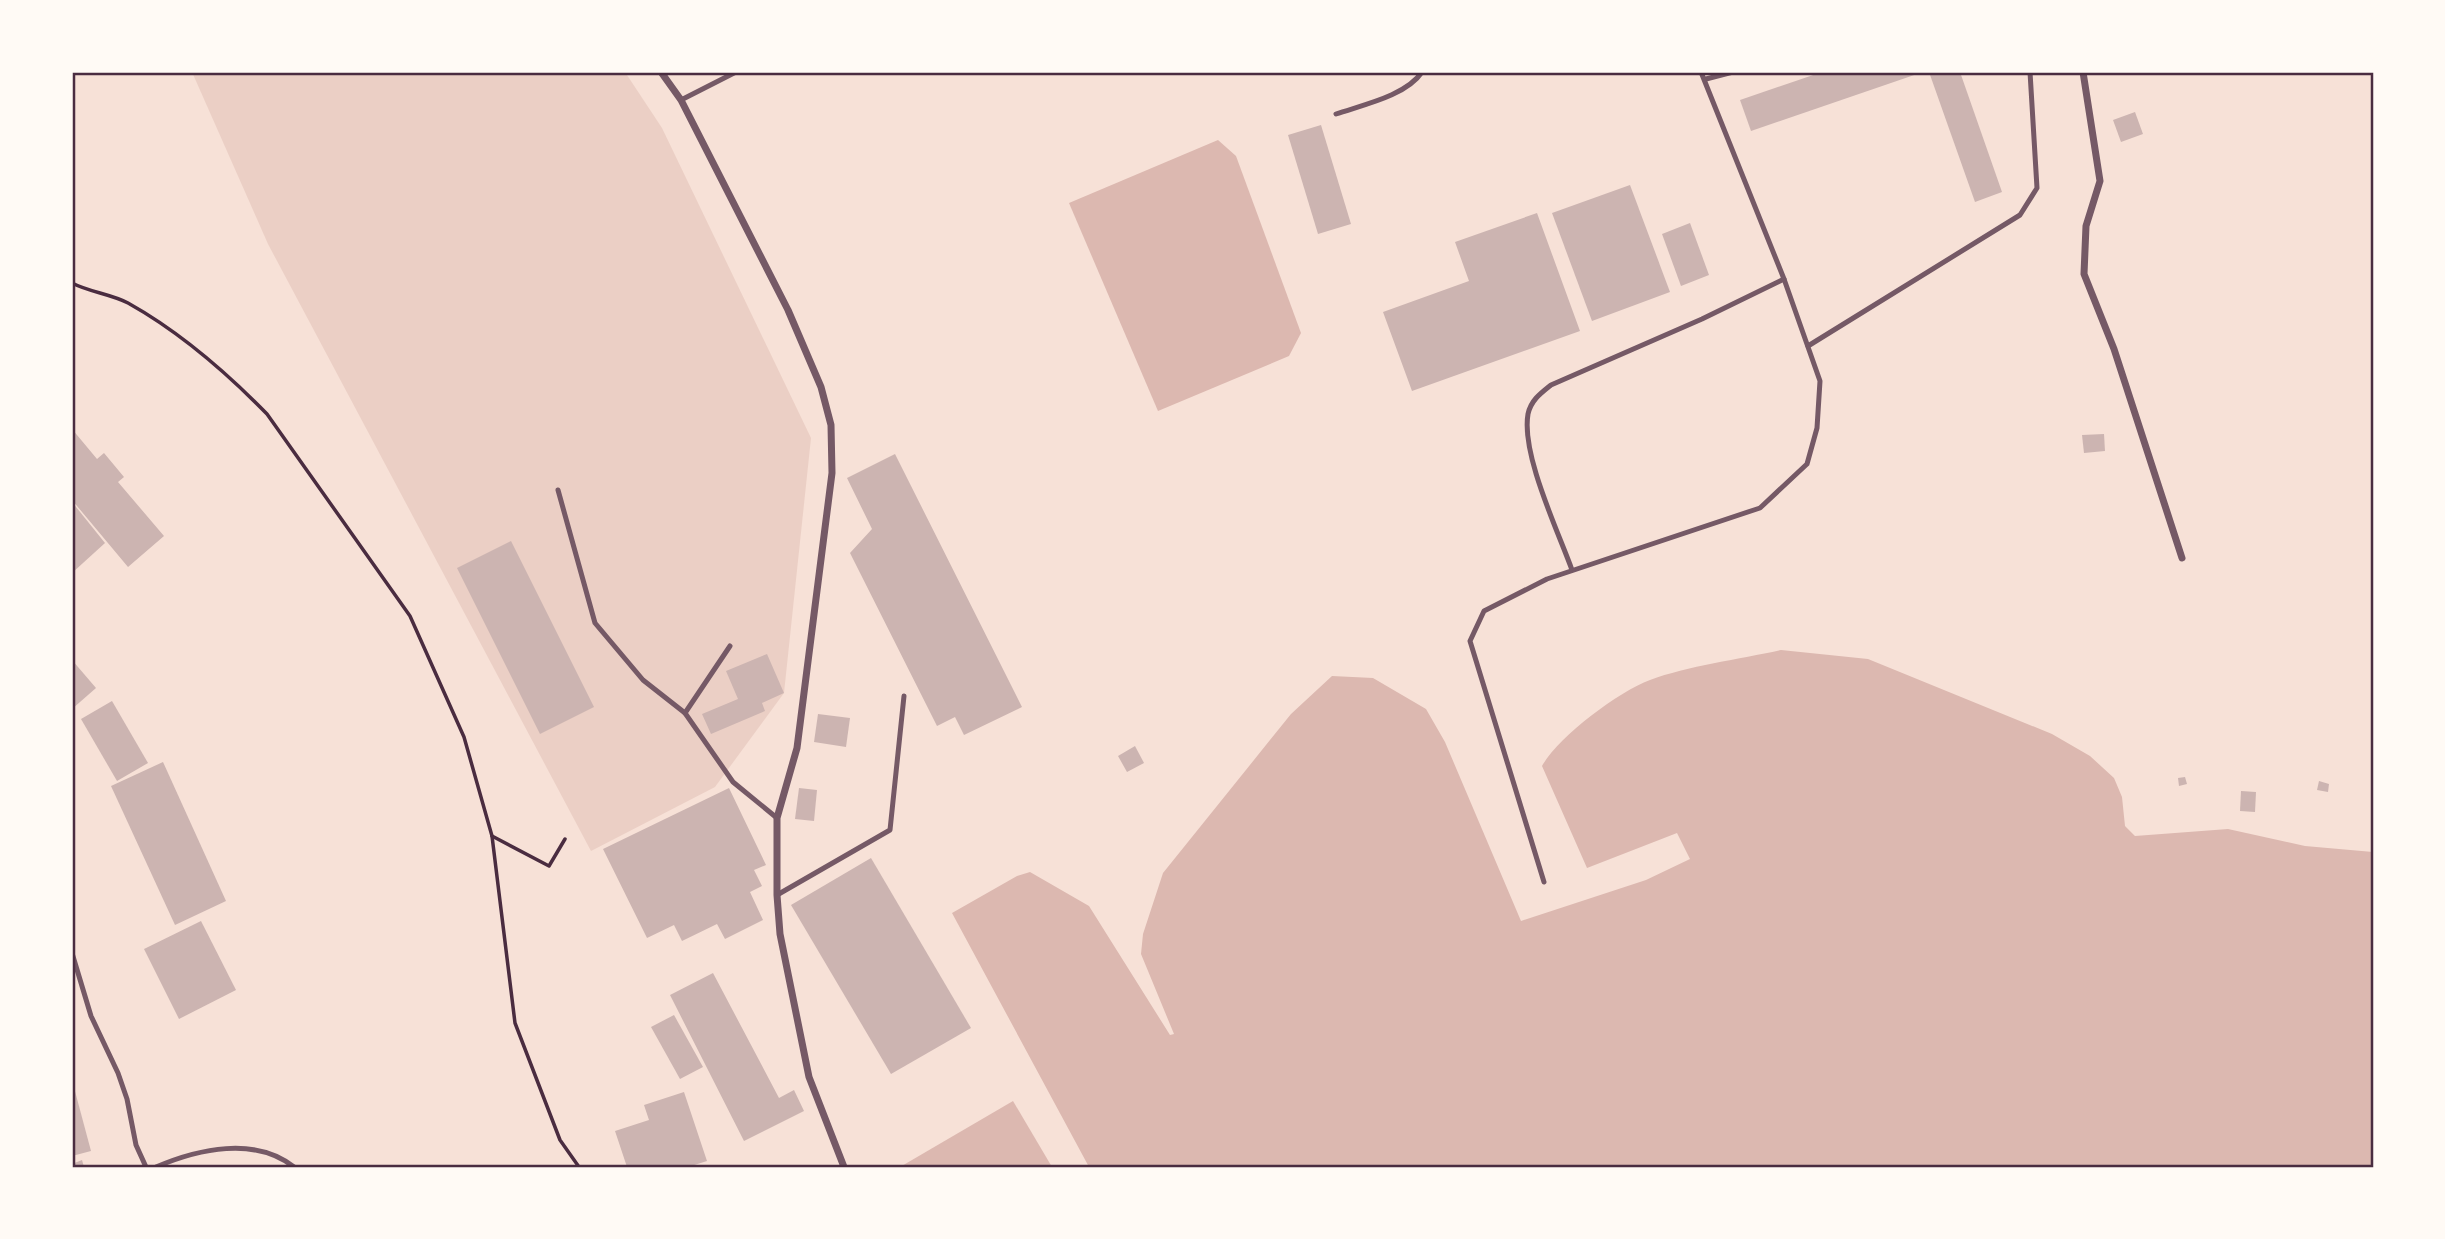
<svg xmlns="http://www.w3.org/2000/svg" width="2445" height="1239" viewBox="0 0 2445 1239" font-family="'PT Serif',serif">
	<rect width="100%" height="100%" fill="#f7e1d7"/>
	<path fill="#ebcfc5" d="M192,72H625L662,128L811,438L784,693L715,787L591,851L268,244Z"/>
	<g fill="#dcb8b0">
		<path d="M1218,140L1236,156L1301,333L1289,356L1158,411L1069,203Z"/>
		<path d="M1781,650L1868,659L2052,734L2090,756L2114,778L2122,797L2125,826L2135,836L2228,829L2305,846L2373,852V1167H1089L952,913L1017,876L1030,872L1089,906L1170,1035L1174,1034L1141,954L1143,934L1163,873L1291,714L1332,676L1373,678L1426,709L1445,742L1521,921L1646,880L1690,859L1677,833L1587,868L1542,766C1558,737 1618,692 1650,680C1687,666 1741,659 1781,650Z"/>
		<path d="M1013,1101L1052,1167H900Z"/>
	</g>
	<g fill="#ccb4b1">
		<path d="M1822,72H1923L1751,131L1740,100Z"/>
		<path d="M1929,72H1960L2002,192L1975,202Z"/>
		<path d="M2135,112L2143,134L2121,142L2113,120Z"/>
		<path d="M1321,125L1351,224L1318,234L1288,135Z"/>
		<path d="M1630,185L1670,292L1592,321L1552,213Z"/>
		<path d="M1537,213L1580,331L1412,391L1383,312L1469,281L1455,242Z"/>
		<path d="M1690,223L1709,275L1681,286L1662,234Z"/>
		<path d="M72,429L97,459L104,453L124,477L118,482L164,536L128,567L72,500Z"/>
		<path d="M2104,434L2105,451L2084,453L2082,435Z"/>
		<path d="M895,454L1022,707L964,735L955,717L937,726L850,553L872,529L847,478Z"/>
		<path d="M72,502L105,543L72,573Z"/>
		<path d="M511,541L594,707L540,734L457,568Z"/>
		<path d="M767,654L784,693L762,703L765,711L711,734L702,714L738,699L726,671Z"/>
		<path d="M72,660L96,688L72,709Z"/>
		<path d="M112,701L148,763L117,781L81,719Z"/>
		<path d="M818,714L850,718L846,747L814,742Z"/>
		<path d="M1135,746L1144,763L1127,772L1118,756Z"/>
		<path d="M163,762L226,901L175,925L111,786Z"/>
		<path d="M2185,777L2187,784L2179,786L2178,778Z"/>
		<path d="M2319,781L2329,784L2328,792L2317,790Z"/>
		<path d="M729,788L766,865L754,870L762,886L750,892L763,920L725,939L717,924L682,941L674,925L647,938L603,849Z"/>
		<path d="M799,788L817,790L814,821L795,819Z"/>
		<path d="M2241,791L2256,792L2255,812L2240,811Z"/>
		<path d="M871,858L971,1028L891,1074L791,905Z"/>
		<path d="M201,921L236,990L179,1019L144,949Z"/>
		<path d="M713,973L779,1098L794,1090L804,1111L744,1141L670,995Z"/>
		<path d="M674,1015L703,1067L680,1079L651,1027Z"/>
		<path d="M72,1080L91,1151L72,1156Z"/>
		<path d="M684,1092L707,1161L688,1167H627L615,1131L649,1120L644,1105Z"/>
		<path d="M82,1160L84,1167H72V1164Z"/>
	</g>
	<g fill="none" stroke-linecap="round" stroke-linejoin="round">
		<g stroke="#4a2c40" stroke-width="3.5">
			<path d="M72,283C89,292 111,294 128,303C180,332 226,372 267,414L410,616L464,737L492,836L515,1023L560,1140L579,1167"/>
			<path d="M492,836L549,866L565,839"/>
		</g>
		<g stroke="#755966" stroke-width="5">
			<path d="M1706,79L1733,72"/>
			<path d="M681,100L736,72"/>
			<path d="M1336,114C1362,105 1406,96 1422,72"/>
			<path d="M1808,346L2020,215L2037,188L2030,72"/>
			<path d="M558,490L595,623L643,680L685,713"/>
			<path d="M1572,570C1558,531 1521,454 1528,414C1531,400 1541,393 1551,385L1702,319L1784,279"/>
			<path d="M730,646L685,713L733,782L777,818"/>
			<path d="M1544,882L1470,641L1484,611L1547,579L1760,508L1807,464L1817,428L1820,381L1784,279L1701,72"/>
			<path d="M777,895L890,830L904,696"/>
			<path d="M72,953L91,1016L118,1073L127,1099L136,1145L146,1167"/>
			<path d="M156,1167C198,1149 255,1136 294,1167"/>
		</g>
		<g stroke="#755966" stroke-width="7">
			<path d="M661,72L681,100L788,310L821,387L831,425L832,473L797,748L777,818V895L780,934L809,1077L844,1167"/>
			<path d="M2083,72L2100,181L2086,226L2084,274L2114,349L2182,558"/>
		</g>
	</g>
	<rect width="2445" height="1239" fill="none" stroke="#fffaf5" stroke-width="147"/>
	<rect x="74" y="74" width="2298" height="1092" fill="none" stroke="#4a2c40" stroke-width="2.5"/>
</svg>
